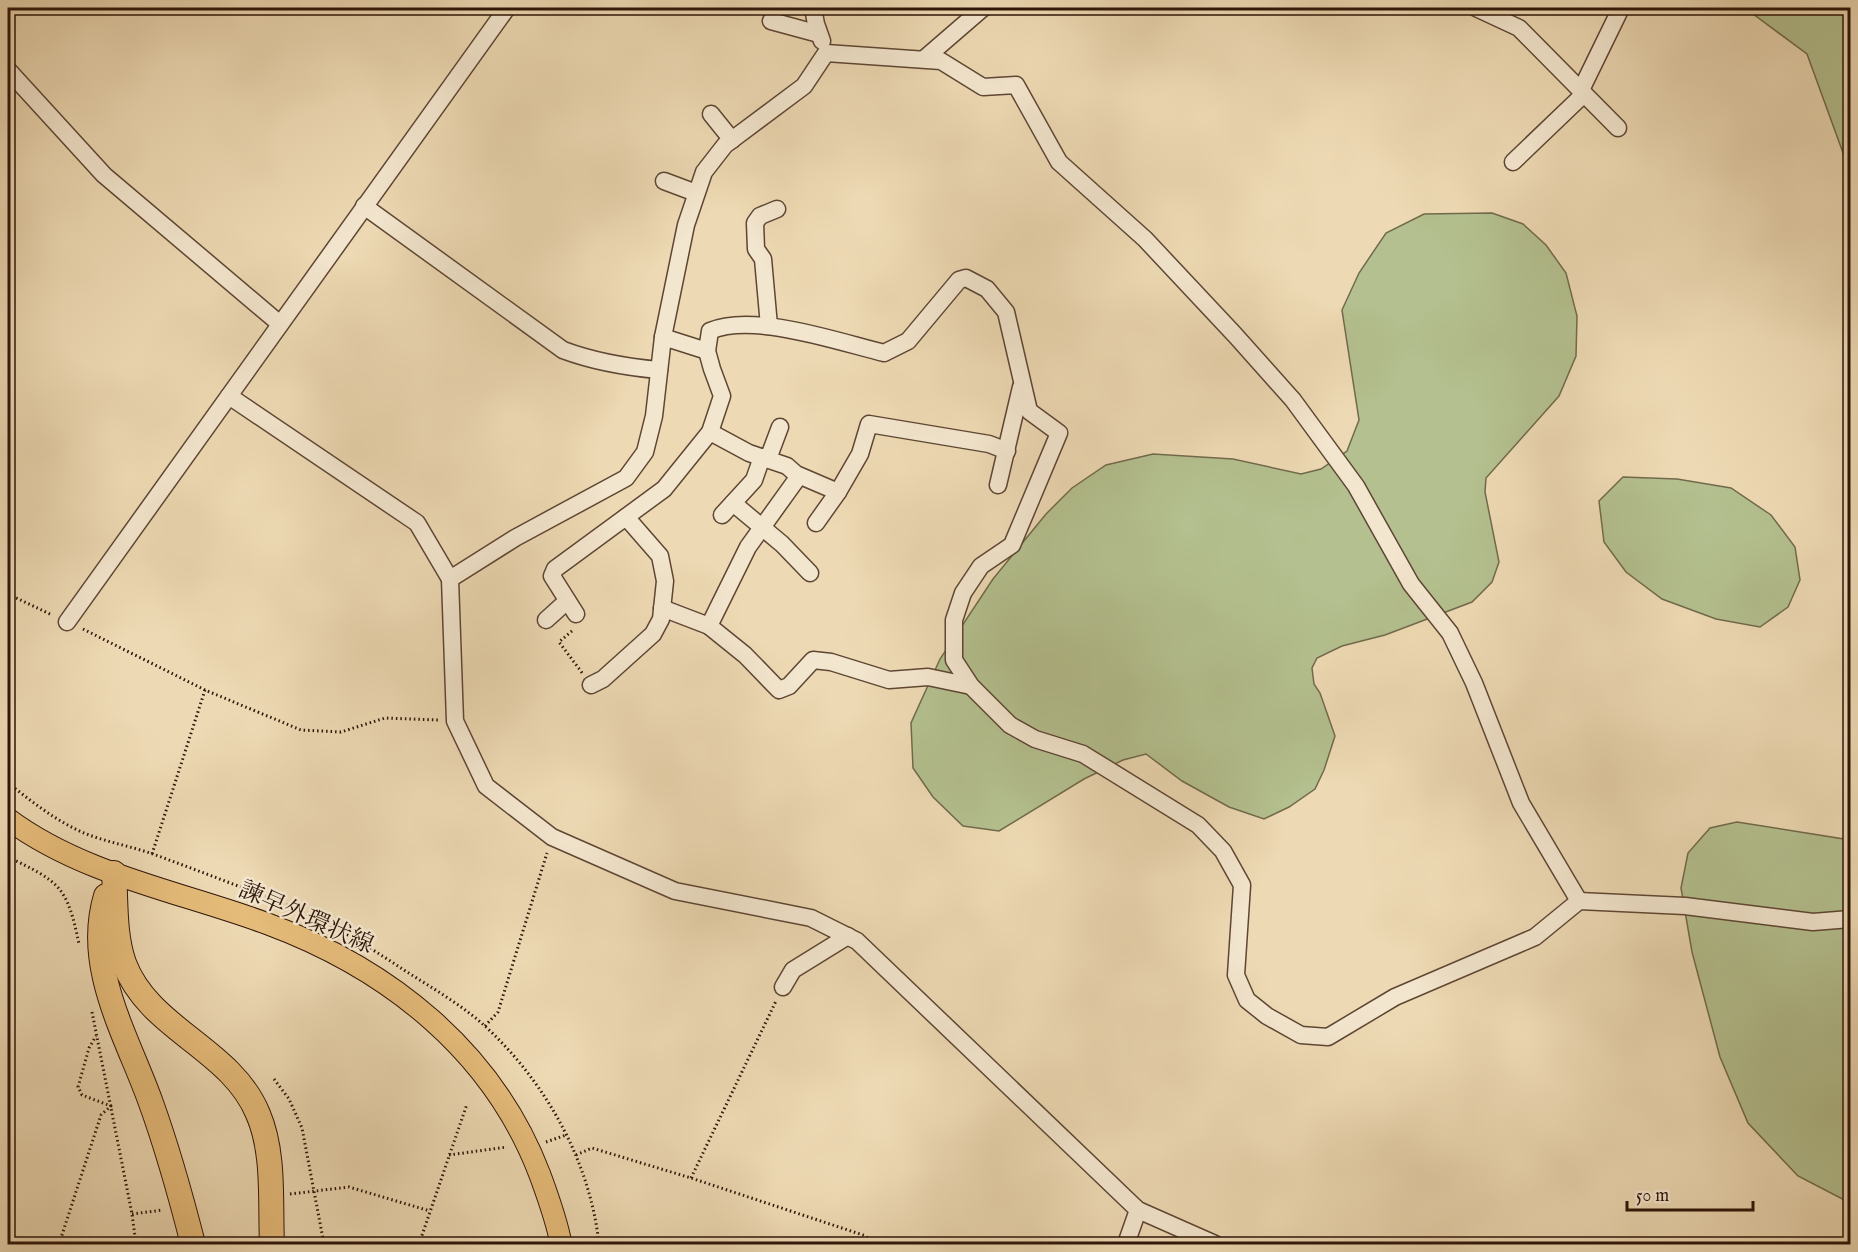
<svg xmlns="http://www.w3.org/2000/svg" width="1858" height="1252" viewBox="0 0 1858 1252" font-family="'IM FELL English','Noto Serif JP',serif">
	<rect width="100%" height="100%" fill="#edd9b3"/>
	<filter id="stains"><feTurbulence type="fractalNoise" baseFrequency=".00333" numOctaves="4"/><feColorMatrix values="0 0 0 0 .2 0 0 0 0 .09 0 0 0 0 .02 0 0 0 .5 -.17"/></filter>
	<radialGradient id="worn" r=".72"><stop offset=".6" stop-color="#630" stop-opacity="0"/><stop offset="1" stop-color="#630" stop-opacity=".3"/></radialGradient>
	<g fill="#b4c08f" stroke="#716a4c" stroke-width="1.5">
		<path d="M1745,8H1850V172L1807,54Z"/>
		<path d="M1492,213L1523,224L1546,245L1566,273L1577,316L1576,356L1559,396L1486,478L1485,492L1499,562L1492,582L1472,602L1385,635L1342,646L1317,658L1312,668L1314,684L1320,693L1335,736L1324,770L1315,789L1289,807L1264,819L1229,807L1182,781L1146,754L1123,760L1084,779L999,831L963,826L933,797L913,768L911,723L940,659L993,579L1046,514L1072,488L1106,465L1153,454L1233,459L1301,474L1321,469L1347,451L1359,420L1342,310L1359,273L1386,233L1424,214Z"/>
		<path d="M1623,477L1677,479L1731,488L1771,515L1795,547L1800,580L1788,607L1760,627L1716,619L1662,599L1626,572L1604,542L1599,501Z"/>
		<path d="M1737,822L1850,840V1203L1798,1176L1748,1123L1720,1057L1692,952L1681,888L1688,853L1710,828Z"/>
	</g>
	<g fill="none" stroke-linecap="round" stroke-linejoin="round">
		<g stroke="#5e4634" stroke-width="19">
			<g id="minor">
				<path d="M813,8L816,24L822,41"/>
				<path d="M1476,8L1519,28L1618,128"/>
				<path d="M771,21L819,34"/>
				<path d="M826,53L941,61L983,87L1016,85L1059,162L1145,239L1235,335L1293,400L1356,486L1411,584L1450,633L1474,683L1521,803L1579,901"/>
				<path d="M924,59L983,8"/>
				<path d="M8,70L104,175L280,324"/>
				<path d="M1581,90L1619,12"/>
				<path d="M711,114L732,140"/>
				<path d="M1513,162L1584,94"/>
				<path d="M664,181L696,193"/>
				<path d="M364,206L563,350C595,362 625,367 659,370"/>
				<path d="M769,326L763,259L756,249L755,223L760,216L777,209"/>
				<path d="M663,337L707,351L710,331C753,312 839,342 884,353L908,341L959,280L966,278L987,289L1006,312L1029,411L1059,433L1012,545L981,566L963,593L954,620V660L971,686L1010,725L1035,739L1083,754L1198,825L1223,851L1242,885L1236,975L1247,1000L1267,1016L1301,1035L1328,1037L1395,997L1535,937L1579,901L1685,906L1813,922L1850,919"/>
				<path d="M229,396L417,523L450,579L455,721L486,786L552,837L675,891L811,918L857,941L1138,1210L1215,1244"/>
				<path d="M710,432L749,453L787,466L796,474L838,492L816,523"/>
				<path d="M768,459L780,427"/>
				<path d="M799,476L748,547L709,626L745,655L779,690L789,686L813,660L831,662L889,680L928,677L971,686"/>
				<path d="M998,485L1021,387"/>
				<path d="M838,492L860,454L869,424L989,444L1007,451"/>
				<path d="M733,503L782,544L810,573"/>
				<path d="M722,515L754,480L762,457"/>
				<path d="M450,579L515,538L626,478L645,452L654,416L663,337L686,225L704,172L725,145L804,86L826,53"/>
				<path d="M662,608L709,626"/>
				<path d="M576,614L552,576L555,569L664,489L710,432L722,396L712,369L707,351"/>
				<path d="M546,620L567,601"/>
				<path d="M67,622L507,8"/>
				<path d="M591,685L603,679L653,634L661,619L665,581L660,556L626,517"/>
				<path d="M783,987L793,970L848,936"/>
				<path d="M1126,1244L1138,1210"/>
			</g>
		</g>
		<g stroke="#2e1509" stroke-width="23">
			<path id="major" d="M8,819C83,875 182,892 268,924C389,969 493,1051 540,1175C548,1197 557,1221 561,1244"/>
		</g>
		<g stroke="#2e1509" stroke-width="26">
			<g id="highway">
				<path d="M114,873C116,902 114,935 124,963C149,1030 231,1048 258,1114C275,1153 270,1203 272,1244"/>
				<path d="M106,896C84,968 128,1038 151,1103C168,1150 181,1197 193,1244"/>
			</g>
		</g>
		<g stroke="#2e1509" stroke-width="3" stroke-dasharray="1.5 3" stroke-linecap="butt">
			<path d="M8,594L52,615"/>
			<path d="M83,629L205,690L301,730L341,732L385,718L438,720"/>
			<path d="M572,631L559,642L583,674"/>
			<path d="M8,783C31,801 56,821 84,833C106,842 130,846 153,854C199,871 244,888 289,906C330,923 368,946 404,970C432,988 462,1005 486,1027C547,1084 590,1162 599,1244"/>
			<path d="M152,854L205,690"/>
			<path d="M8,857C60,882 67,886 79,944"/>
			<path d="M92,1012L132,1214L136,1244"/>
			<path d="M485,1026L498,1012L547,853"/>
			<path d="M274,1079L289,1099L302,1128L324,1244"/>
			<path d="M546,1142L566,1135"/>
			<path d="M449,1155L507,1147"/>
			<path d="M576,1155L592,1148L691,1178L866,1236L872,1244"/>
			<path d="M691,1178L776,1001"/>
			<path d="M290,1194L349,1187L430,1211"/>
			<path d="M132,1214L163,1210"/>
			<path d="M59,1244L101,1115L111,1106L82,1095L78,1087L89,1048L96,1036"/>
			<path d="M419,1244L467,1104"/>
		</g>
		<use href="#minor" stroke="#f3e6ce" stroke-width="16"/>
		<use href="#major" stroke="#e6bc7a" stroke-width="21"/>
		<use href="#highway" stroke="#e6bc7a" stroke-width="24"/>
	</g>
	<g text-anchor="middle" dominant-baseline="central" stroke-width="5" stroke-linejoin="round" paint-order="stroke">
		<g font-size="24" fill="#2e1509" stroke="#f3e6ce">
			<text transform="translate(306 918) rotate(24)">諫早外環状線</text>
		</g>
	</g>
	<rect width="1858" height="1252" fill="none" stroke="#edd9b3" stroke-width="30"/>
	<rect x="9" y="9" width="1840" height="1234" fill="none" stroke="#2e1509" stroke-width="3"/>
	<rect x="15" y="15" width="1828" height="1222" fill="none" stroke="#2e1509" stroke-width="1.5"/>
	<path d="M1627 1201v9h126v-9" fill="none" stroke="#2e1509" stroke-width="3"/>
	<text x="1636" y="1201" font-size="18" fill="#2e1509" stroke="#f3e6ce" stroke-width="4.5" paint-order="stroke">50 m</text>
	<rect width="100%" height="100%" filter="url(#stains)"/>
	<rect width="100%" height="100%" fill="url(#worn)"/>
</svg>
